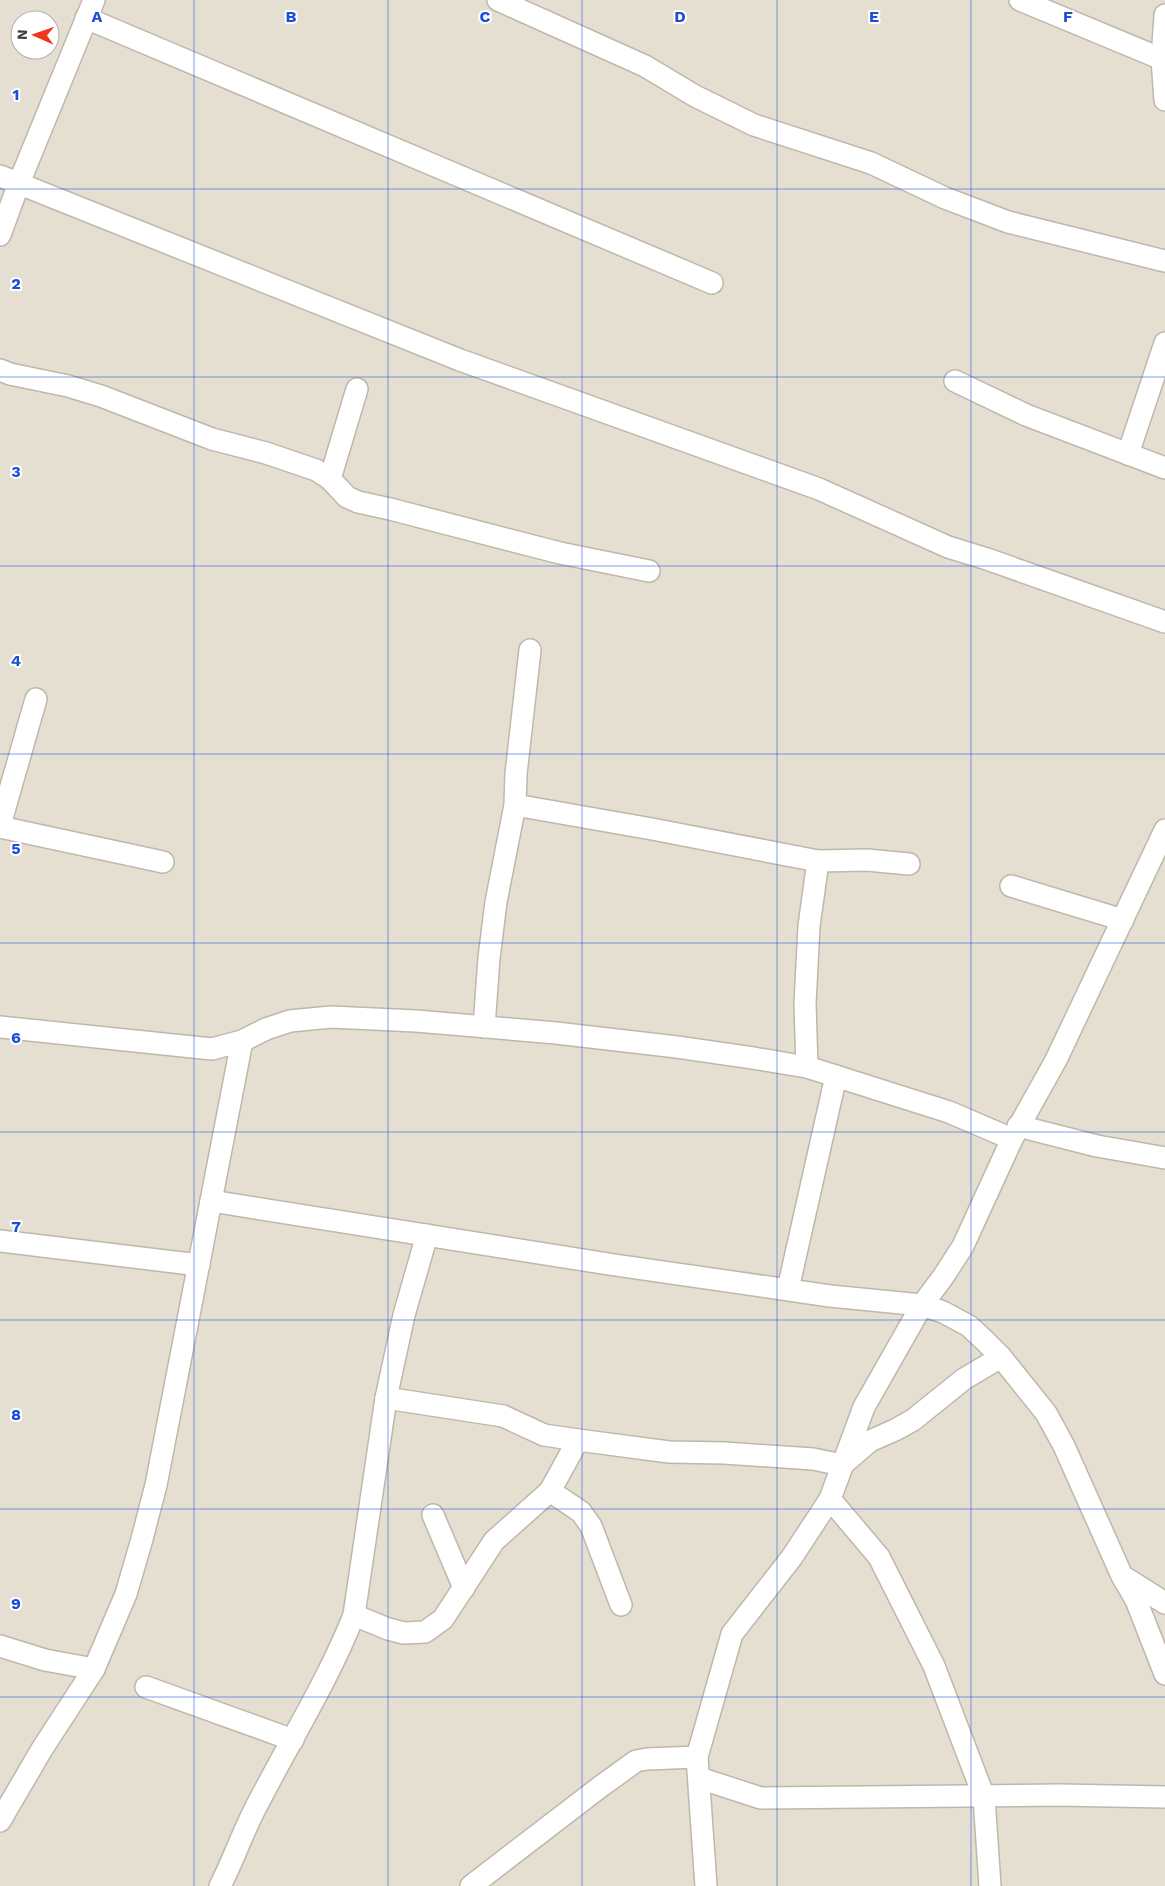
<svg xmlns="http://www.w3.org/2000/svg" width="1165" height="1886" viewBox="0 0 1165 1886" font-family="'Work Sans',sans-serif">
	<rect width="100%" height="100%" fill="#f1ede4"/>
	<path fill="#e5dfd2" fill-rule="evenodd" d="M0,0H1165V1886H0ZM20,20H50V50H20Z"/>
	<g fill="none" stroke-linecap="round" stroke-linejoin="round">
		<g stroke="#bfb7aa" stroke-width="24">
			<g id="minor">
				<path d="M498,0L645,66L695,96L754,125L871,163L945,198L1008,222L1165,261"/>
				<path d="M1020,0L1162,59"/>
				<path d="M1165,15L1162,59L1165,100"/>
				<path d="M86,18L712,283"/>
				<path d="M0,176L460,360L819,489L948,547L987,559L1165,622"/>
				<path d="M0,235L19,183L94,0"/>
				<path d="M0,370L10,374L68,386L101,396L212,439L266,453L316,470L330,479L347,497L358,502L390,509L560,553L649,571"/>
				<path d="M955,381L1026,415L1165,468"/>
				<path d="M1128,454L1165,343"/>
				<path d="M330,479L357,389"/>
				<path d="M515,805L652,829L818,861L867,860L909,864"/>
				<path d="M0,825L36,699"/>
				<path d="M0,827L163,862"/>
				<path d="M1011,886L1123,920"/>
				<path d="M0,1027L212,1049L242,1041L266,1029L290,1021L331,1017L416,1021L556,1033L677,1047L753,1058L807,1067L949,1112L1012,1139L963,1246L943,1277L922,1305L864,1407L830,1499L792,1557L732,1634L697,1757L706,1886"/>
				<path d="M484,1027L489,958L496,902L515,805L516,774L530,650"/>
				<path d="M807,1067L805,1004L809,926L818,861"/>
				<path d="M1018,1126L1097,1146L1165,1158"/>
				<path d="M1012,1139L1056,1060L1165,830"/>
				<path d="M211,1201L615,1265L830,1296L922,1305L943,1312L969,1326L984,1340L1001,1357L1046,1413L1064,1446L1122,1576L1136,1600L1165,1674"/>
				<path d="M0,1241L199,1265"/>
				<path d="M788,1289L836,1076"/>
				<path d="M386,1398L503,1416L544,1435L578,1440L669,1452L724,1453L813,1459L842,1465L870,1441L895,1430L913,1420L964,1379L1001,1357"/>
				<path d="M550,1491L581,1512L591,1526L621,1605"/>
				<path d="M830,1499L879,1557L934,1666L984,1797L990,1886"/>
				<path d="M433,1515L464,1588"/>
				<path d="M1127,1579L1165,1603"/>
				<path d="M354,1615L388,1629L404,1633L425,1632L443,1619L494,1541L550,1491L578,1440"/>
				<path d="M0,1646L45,1660L94,1669"/>
				<path d="M146,1687L293,1740"/>
				<path d="M699,1778L761,1798L1060,1795L1165,1797"/>
				<path d="M0,1821L42,1749L94,1669L126,1594L142,1539L156,1485L242,1041"/>
				<path d="M220,1886C233,1861 242,1834 255,1809C288,1744 327,1683 354,1615L386,1398L404,1315L427,1235"/>
				<path d="M471,1886L600,1787L636,1761L647,1759L697,1757"/>
			</g>
		</g>
		<use href="#minor" stroke="#fff" stroke-width="21"/>
	</g>
	<path fill="none" stroke="#1d4ed8" stroke-width="1" stroke-opacity="0.55" d="M194,0V1886M388,0V1886M582,0V1886M777,0V1886M971,0V1886M0,189H1165M0,377H1165M0,566H1165M0,754H1165M0,943H1165M0,1132H1165M0,1320H1165M0,1509H1165M0,1697H1165"/>
	<g font-size="16" text-anchor="middle" font-weight="bold" fill="#1d4ed8" stroke="#fff" stroke-width="4" stroke-linejoin="round" paint-order="stroke">
		<text x="97" y="22">A</text>
		<text x="291" y="22">B</text>
		<text x="485" y="22">C</text>
		<text x="680" y="22">D</text>
		<text x="874" y="22">E</text>
		<text x="1068" y="22">F</text>
		<text x="16" y="100">1</text>
		<text x="16" y="289">2</text>
		<text x="16" y="477">3</text>
		<text x="16" y="666">4</text>
		<text x="16" y="854">5</text>
		<text x="16" y="1043">6</text>
		<text x="16" y="1232">7</text>
		<text x="16" y="1420">8</text>
		<text x="16" y="1609">9</text>
	</g>
	<g transform="translate(35 35) rotate(272)"><circle r="24" fill="#ffffff" stroke="#b4b1ae"/>
	<path d="M0-4L9 19L0 12L-9 19Z" fill="#f1371b"/>
	<text y="-8" font-size="14" font-weight="bold" text-anchor="middle" fill="#433d34">N</text>
	</g>
</svg>
